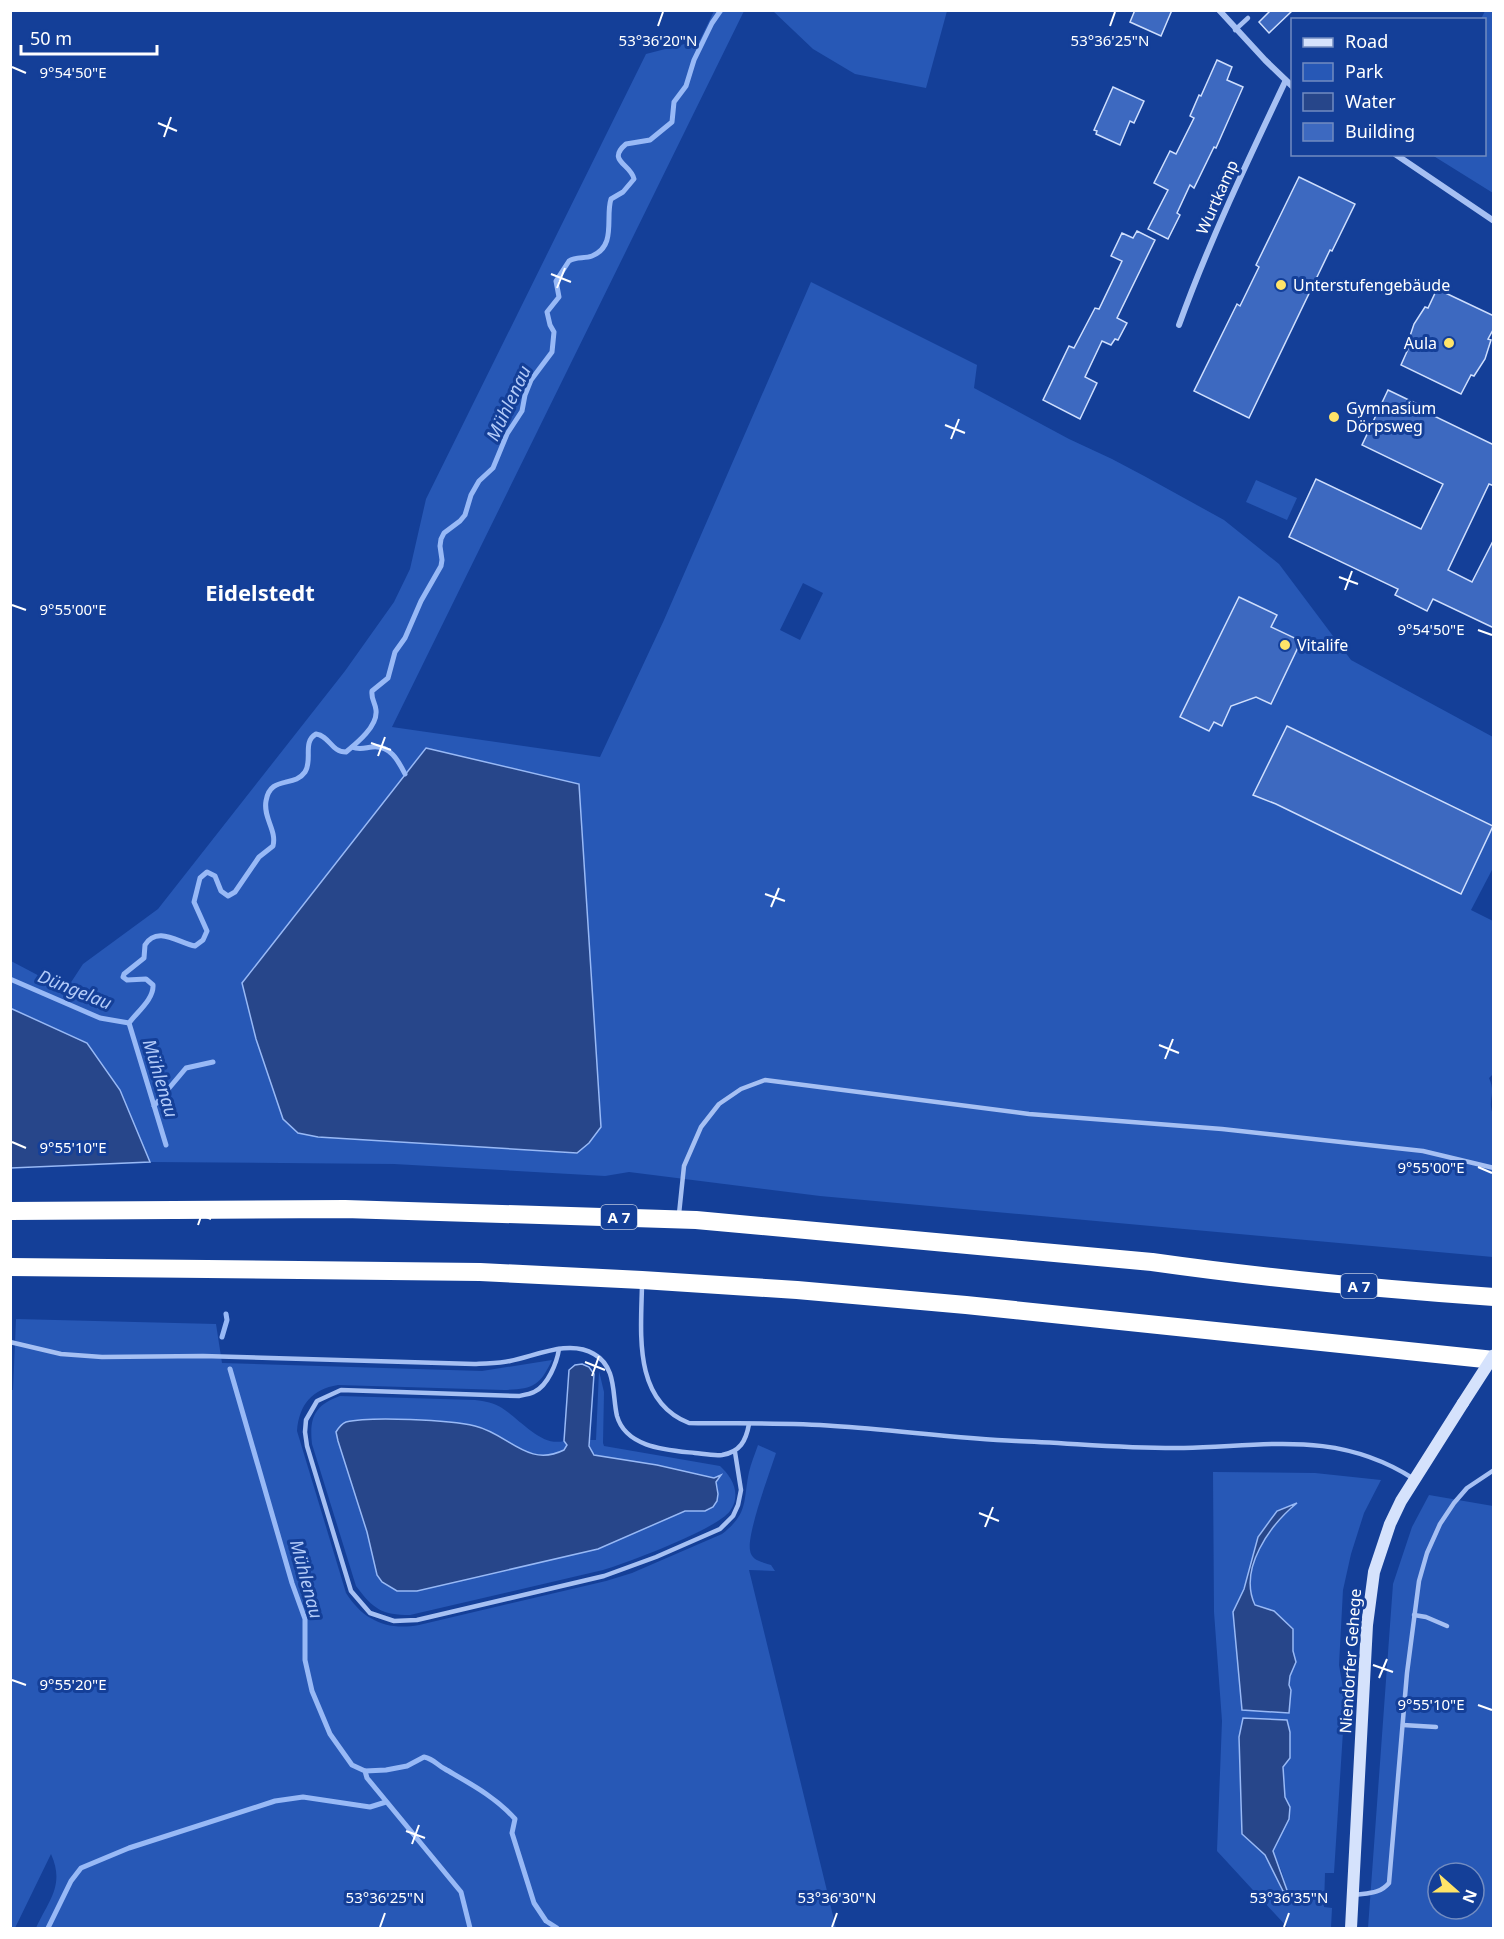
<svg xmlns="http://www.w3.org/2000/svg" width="1504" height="1939" viewBox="0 0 1504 1939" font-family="'Noto Sans',sans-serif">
	<rect width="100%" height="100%" fill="#143f98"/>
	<g fill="#2758b6" fill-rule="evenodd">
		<path d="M714,11H744L392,727L600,757L664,620L811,282L977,365L974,388L1069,439L1112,459L1146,477L1224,520L1279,564L1351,660L1493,737V868L1471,910L1493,921L1494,1073L1489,1078C1497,1095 1486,1100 1494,1117L1493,1257L820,1196L629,1172L605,1176L394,1164L150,1162L120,1090L87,1043L11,1008V961L66,990L83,964L158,909L345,671L394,602L410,569L426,499L646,54L700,40ZM803,583L823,593L800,640L780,630ZM426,748L589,1143L242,983Z"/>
		<path d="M773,11H947L926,88L855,74L813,49Z"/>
		<path d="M1485,11H1494L1493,193L1432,155L1484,154V20L1481,19Z"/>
		<path d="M1256,480L1297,498L1287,520L1246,502Z"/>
		<path d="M16,1319L216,1324L222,1363L482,1371L552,1360C540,1386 533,1389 504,1390L338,1385C312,1389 299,1405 297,1431L346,1593C363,1620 387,1631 419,1625L606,1581L632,1573L722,1534C749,1513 743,1501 749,1472C751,1463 755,1454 758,1445L776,1453C770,1472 747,1533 750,1550C751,1561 763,1562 771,1565L775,1571L749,1570L836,1928H36C49,1900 65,1885 51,1854L15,1928H11L10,1390H13Z"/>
		<path d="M599,1371L604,1392L603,1443L604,1446L720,1466C732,1477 742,1494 730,1511C717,1529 627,1563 603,1570L410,1615C382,1615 373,1609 356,1586L312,1444C309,1417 315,1405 340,1396L475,1400C485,1401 494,1403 502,1408C520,1419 541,1447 564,1441L567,1445L564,1450L552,1456H538L523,1451L497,1435L336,1432L367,1532L377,1575L382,1582L668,1518L685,1511H705L718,1489L716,1482L721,1476L714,1478L657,1465L599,1457L590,1451V1440H596Z"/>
		<path d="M1213,1472L1315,1473L1381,1480L1364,1513L1351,1554L1343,1590L1339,1665L1345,1700L1334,1873H1325L1324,1907L1332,1908L1331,1928H1288L1217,1851L1222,1721L1214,1612ZM1295,1505C1268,1527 1239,1570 1255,1605L1274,1611L1293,1629V1651L1296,1662L1290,1676V1695L1233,1612L1244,1589L1258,1537L1277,1511ZM1290,1732V1758L1283,1767L1285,1797L1290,1807L1289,1819L1273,1851L1282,1872L1288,1893L1283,1891L1265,1855Z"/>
		<path d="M1429,1495L1493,1506V1928H1368L1393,1584L1412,1527ZM1438,1873H1474V1909H1438Z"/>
	</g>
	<g fill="#27468a" stroke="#98b9f6" stroke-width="1.5">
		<path d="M426,748L579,784L601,1127L589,1143L577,1153L318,1137L298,1133L283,1119L256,1039L242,983Z"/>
		<path d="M10,1008L87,1043L120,1090L150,1162L11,1168Z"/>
		<path d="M582,1364L589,1367L594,1374L589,1446L594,1455L657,1465L714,1478L721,1475L716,1482L718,1494L717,1501L713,1507L705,1511H685L598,1549L417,1591H397L382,1582L377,1575L367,1532L338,1441L336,1432C339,1427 341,1424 346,1422C371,1416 450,1420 475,1426C509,1434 527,1468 564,1450L567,1445L564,1441L569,1370L575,1365Z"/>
		<path d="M1297,1503C1270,1525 1238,1569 1255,1605L1274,1611L1293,1629V1651L1296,1662L1290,1676L1289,1685L1291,1690L1289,1713L1242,1710L1233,1612L1244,1589L1258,1537L1277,1511Z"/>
		<path d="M1243,1718L1287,1720L1290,1732V1758L1283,1767L1285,1797L1290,1807L1289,1819L1273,1851L1288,1893L1283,1891L1265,1855L1242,1834L1239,1737Z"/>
	</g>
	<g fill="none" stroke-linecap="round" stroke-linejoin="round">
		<g stroke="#98b9f6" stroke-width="5">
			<path d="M352,747C359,750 364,748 372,747C390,745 398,760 405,774"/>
			<path d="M10,979L100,1018L129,1023"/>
			<path d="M154,1106L186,1068L213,1062"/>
			<path d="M166,1145L129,1023C137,1012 154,999 153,985L146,979L127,980L123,977L124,974L144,958L145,945C157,925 179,943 195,946L203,940L207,931L194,902L200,878L207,872L215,876L221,891L228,896L235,892L259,857L273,846C277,830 263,818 266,801C270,775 294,788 305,772C313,760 302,742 316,734C330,736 331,752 346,752C357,743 378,726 376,710C375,702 371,699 372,691L388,678L395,652L405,638L421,601L441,566L442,560L440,546L441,539L444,533L460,521L465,515L471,495L479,481L493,468L507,434L522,411L525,395L531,380L552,352L554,332L550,325L547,312L559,297L556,281L569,261C576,256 584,259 592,256C617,246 605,217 611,199L623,192L634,179C631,164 606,161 626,144L650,140L672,122L674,102L686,86L694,60L712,23L721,10"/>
			<path d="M222,1337L227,1320L226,1314"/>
			<path d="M230,1369L292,1583L305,1619V1660L312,1691L330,1734L352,1765L365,1771L367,1778L461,1892L470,1928"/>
			<path d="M365,1771L386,1770L407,1766L424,1757C434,1759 437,1765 445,1769C469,1783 496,1797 515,1819L512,1833L534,1903L546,1921L557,1928"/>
			<path d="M48,1928L71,1881L81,1868L129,1848L275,1801L303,1797L370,1807L386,1802"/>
		</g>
	</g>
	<g fill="#3d69c0" stroke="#cedefd" stroke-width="1.5">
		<path d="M1135,10H1172L1161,36L1130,22Z"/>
		<path d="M1271,10H1293L1269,33L1259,22Z"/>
		<path d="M1217,60L1232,67L1227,80L1243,87L1216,148L1214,147L1194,188L1190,185L1177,213L1180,215L1168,239L1148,229L1168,190L1154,183L1170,151L1176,154L1194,118L1190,116L1199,95L1201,96Z"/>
		<path d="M1113,87L1144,101L1134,123L1130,121L1120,145L1096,134L1097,131L1094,130Z"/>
		<path d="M1299,177L1355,204L1332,251L1330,250L1249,418L1194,391L1237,304L1240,306L1259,267L1256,265Z"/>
		<path d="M1137,231L1155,240L1117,318L1127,323L1118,340L1115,339L1111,345L1102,341L1085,377L1097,383L1080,419L1043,400L1069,346L1074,348L1095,308L1099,309L1122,261L1111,256L1122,233L1133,238Z"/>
		<path d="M1437,289L1494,316V328L1488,339L1491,340L1485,359L1474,376L1471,375L1461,394L1401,365L1409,347L1407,345L1414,324L1425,307L1428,308Z"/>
		<path d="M1388,390L1436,413L1434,416L1494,445V486L1489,484L1448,570L1472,582L1494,539V628L1433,599L1427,611L1395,595L1398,589L1289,537L1316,479L1421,529L1443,484L1362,445Z"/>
		<path d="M1239,597L1277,615L1271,627L1301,641L1271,704L1256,697L1231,706L1222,726L1214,722L1209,731L1180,717Z"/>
		<path d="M1287,726L1493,826L1461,894L1276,804L1253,795Z"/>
	</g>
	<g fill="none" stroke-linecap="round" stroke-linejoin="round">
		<g stroke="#a6c0f3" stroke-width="4.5">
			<path d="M1235,30L1248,18"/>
			<path d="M679,1214L684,1166L701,1127L719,1104L741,1089L765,1080L1029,1114L1222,1129L1423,1151L1494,1168"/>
			<path d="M642,1285C641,1334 633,1401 689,1423C737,1424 786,1422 834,1426C895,1430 955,1438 1016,1441C1072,1443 1128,1449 1184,1448C1268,1446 1338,1430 1414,1479"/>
			<path d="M10,1342L61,1354L102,1357L203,1356L474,1364C486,1363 499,1364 510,1361C536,1356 569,1339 594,1354C617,1367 612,1395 617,1416C626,1448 668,1450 695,1453C704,1454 714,1456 722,1455C740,1452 746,1441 749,1424"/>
			<path d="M559,1349C557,1362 548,1386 534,1392C530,1394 524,1395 519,1396L341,1390L317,1401L306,1420L305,1432L307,1446L351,1591L370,1613L394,1621L417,1620L604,1576L656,1557L720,1529L733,1516L738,1505L741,1490L735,1452"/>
			<path d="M1414,1615L1426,1617L1447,1626"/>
			<path d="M1403,1725L1436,1727"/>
			<path d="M1355,1895C1368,1893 1380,1894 1389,1883L1407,1673L1419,1581L1427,1553L1440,1524L1454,1503L1467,1488L1494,1470"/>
		</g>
		<g stroke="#a6c0f3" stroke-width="6">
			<path d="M1219,10L1265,60L1292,86"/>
			<path d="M1395,154L1494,221"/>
			<path d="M1179,325C1209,242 1247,162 1285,82"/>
		</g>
		<path stroke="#d5e2fc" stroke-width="12" d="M1351,1928L1367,1625L1374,1572L1390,1524L1401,1501L1463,1403"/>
		<g stroke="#fff" stroke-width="18">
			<path d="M10,1211L345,1209L696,1220L1152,1262C1265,1278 1379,1289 1494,1297"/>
			<path d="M10,1267L480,1272L642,1280L797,1290L966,1305L1494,1360"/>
		</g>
		<path stroke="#d5e2fc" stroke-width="12" d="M1463,1403L1494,1355"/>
	</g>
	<path fill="none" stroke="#fff" stroke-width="2" d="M658,26L663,12M1110,26L1115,12M12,67L26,73M158,123L177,131M164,137L171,117M551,274L571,282M557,288L565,268M945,425L965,433M951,439L959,419M1339,577L1358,584M1345,590L1352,571M12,605L26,610M1478,630L1492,635M371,743L391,750M378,756L385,737M765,894L785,901M771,907L779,888M1159,1045L1179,1053M1165,1059L1173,1039M12,1142L26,1148M1478,1167L1492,1173M192,1211L211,1219M198,1225L205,1205M585,1362L605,1370M592,1376L599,1356M979,1513L999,1521M985,1527L993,1507M1373,1665L1393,1672M1379,1678L1387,1659M12,1680L26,1685M1478,1705L1492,1710M406,1831L425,1838M412,1844L419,1825M380,1927L385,1913M832,1927L837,1913M1284,1927L1289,1913"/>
	<g fill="#ffe468" stroke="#143f98" stroke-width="2">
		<circle cx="1281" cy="285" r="6"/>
		<circle cx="1449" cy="343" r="6"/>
		<circle cx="1334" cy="417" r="6"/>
		<circle cx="1285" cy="645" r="6"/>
	</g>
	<g text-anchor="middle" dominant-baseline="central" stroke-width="6" stroke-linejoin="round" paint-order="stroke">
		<g fill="#143f98" stroke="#b8c5e0" stroke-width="1.5">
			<rect x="601" y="1205" width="36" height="24" rx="4.5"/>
			<rect x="1341" y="1274" width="36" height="24" rx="4.5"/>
		</g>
		<g font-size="15" font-weight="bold" fill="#fff">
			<text x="619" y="1217">A 7</text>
			<text x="1359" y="1286">A 7</text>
		</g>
		<g font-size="16" fill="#fff" stroke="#143f98">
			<text transform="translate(1217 197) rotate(-66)">Wurtkamp</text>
			<text transform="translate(1350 1661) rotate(-86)">Niendorfer Gehege</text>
		</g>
		<g font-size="16" fill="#fff" stroke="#143f98" text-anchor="start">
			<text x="1293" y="285">Unterstufengebäude</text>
			<text x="1437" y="343" text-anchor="end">Aula</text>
			<text x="1346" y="408">Gymnasium<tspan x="1346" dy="18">Dörpsweg</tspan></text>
			<text x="1297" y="645">Vitalife</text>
		</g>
		<g font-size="18" font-style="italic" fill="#b3cbf9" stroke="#143f98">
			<text transform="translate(508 403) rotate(-65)">Mühlenau</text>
			<text transform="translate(75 989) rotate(22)">Düngelau</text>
			<text transform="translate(161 1078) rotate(73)">Mühlenau</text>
			<text transform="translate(307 1579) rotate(75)">Mühlenau</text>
		</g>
		<g font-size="22" font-weight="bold" fill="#fff" stroke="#143f98">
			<text x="260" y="592">Eidelstedt</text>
		</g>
	</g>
	<g font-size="15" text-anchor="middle" fill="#fff" stroke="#143f98" stroke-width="6" stroke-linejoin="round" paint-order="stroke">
		<text x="658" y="46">53°36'20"N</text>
		<text x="1110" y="46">53°36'25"N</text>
		<text x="73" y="78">9°54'50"E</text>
		<text x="73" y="615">9°55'00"E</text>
		<text x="1431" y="635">9°54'50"E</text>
		<text x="73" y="1153">9°55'10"E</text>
		<text x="1431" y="1173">9°55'00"E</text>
		<text x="73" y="1690">9°55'20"E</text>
		<text x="1431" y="1710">9°55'10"E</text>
		<text x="385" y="1903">53°36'25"N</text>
		<text x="837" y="1903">53°36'30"N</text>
		<text x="1289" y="1903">53°36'35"N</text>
	</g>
	<rect width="1504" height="1939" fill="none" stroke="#ffffff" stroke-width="24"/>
	<rect x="1291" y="18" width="195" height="138" fill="#143f98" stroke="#728cc1" stroke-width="1.5"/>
	<rect x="1303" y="38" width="30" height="9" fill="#d5e2fc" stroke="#728cc1" stroke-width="1.5"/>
	<text x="1345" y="48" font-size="18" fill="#ffffff">Road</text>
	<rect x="1303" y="63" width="30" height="18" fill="#2758b6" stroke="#728cc1" stroke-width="1.5"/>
	<text x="1345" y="78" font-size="18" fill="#ffffff">Park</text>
	<rect x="1303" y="93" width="30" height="18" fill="#27468a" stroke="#728cc1" stroke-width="1.5"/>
	<text x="1345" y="108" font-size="18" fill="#ffffff">Water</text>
	<rect x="1303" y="123" width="30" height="18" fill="#3d69c0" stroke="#728cc1" stroke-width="1.5"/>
	<text x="1345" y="138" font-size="18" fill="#ffffff">Building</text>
	<g transform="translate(1456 1891) rotate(111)"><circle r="28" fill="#143f98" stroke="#728cc1" stroke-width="1.5"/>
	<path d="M0-4.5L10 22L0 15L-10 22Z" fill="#ffe468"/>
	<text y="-9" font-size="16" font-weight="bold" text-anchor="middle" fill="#ffffff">N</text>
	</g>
	<path d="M21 45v9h136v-9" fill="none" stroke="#ffffff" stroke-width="3"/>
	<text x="30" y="45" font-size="18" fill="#ffffff" stroke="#143f98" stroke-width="4.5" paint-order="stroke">50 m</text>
</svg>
